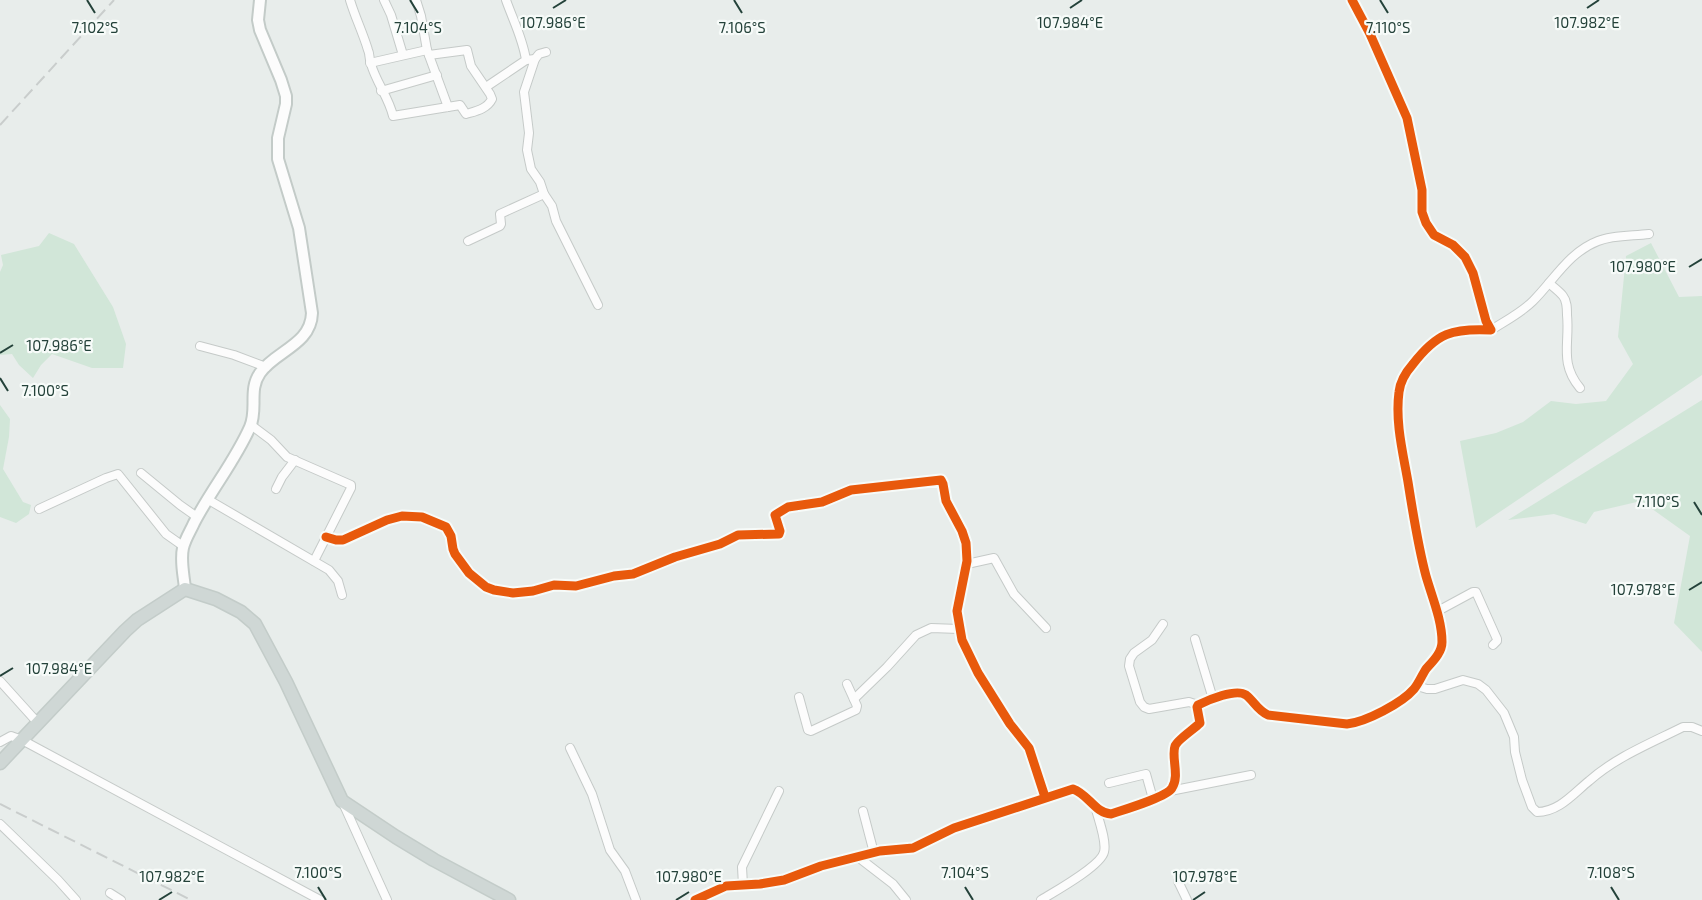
<svg xmlns="http://www.w3.org/2000/svg" width="1702" height="900" viewBox="0 0 1702 900" font-family="'Exo 2',sans-serif">
	<rect width="100%" height="100%" fill="#e8edeb"/>
	<g fill="#d1e6d8">
		<path d="M49,233L74,244L113,307L126,344L123,368H92L52,354L41,365L33,378L19,365L12,354L0,355V272L3,265L1,255L39,246Z"/>
		<path d="M1651,243L1679,297L1702,296V375L1476,528L1460,441L1496,433L1523,422L1551,401L1576,404L1606,401L1633,364L1618,337L1626,256Z"/>
		<path d="M1702,400V652L1674,623L1690,536L1641,501L1594,512L1586,524L1554,514L1508,520Z"/>
		<path d="M0,405L10,419L9,437L3,469L23,502L31,505L29,514L16,523L0,517Z"/>
	</g>
	<g fill="none" stroke-linecap="round" stroke-linejoin="round">
		<g stroke="#c5cac8" stroke-width="10">
			<g id="street">
				<path d="M350,0C355,17 363,33 368,50C370,54 369,59 371,64C376,82 389,98 393,116L460,105L466,114C476,111 487,109 492,99L490,94L471,66L467,50L429,55"/>
				<path d="M384,0L391,15L403,55"/>
				<path d="M416,0L421,16L427,50L448,107"/>
				<path d="M535,59L539,54L546,52"/>
				<path d="M526,60L535,59L524,92L529,133L527,150L531,169L540,182L544,194L552,206L556,221L598,305"/>
				<path d="M370,63L427,50"/>
				<path d="M486,87L526,60C523,39 513,20 506,0"/>
				<path d="M381,91L437,75"/>
				<path d="M468,241L500,226L501,224L500,214L544,194"/>
				<path d="M1549,283C1553,287 1559,291 1563,296C1567,301 1567,308 1567,315C1570,343 1559,363 1580,388"/>
				<path d="M1491,330C1505,321 1521,313 1533,301C1554,280 1569,252 1598,241C1613,235 1632,236 1649,234"/>
				<path d="M200,346L234,355L266,367"/>
				<path d="M251,425L271,440L287,457L351,485V488L314,561"/>
				<path d="M141,473L180,505L197,517"/>
				<path d="M276,489L282,477L295,460"/>
				<path d="M207,499L329,570L338,581L342,595"/>
				<path d="M39,509L106,478L118,474L166,534L183,546"/>
				<path d="M326,537L336,540H343L387,520L402,516L422,517L446,527L451,536L453,549L455,554L469,573L486,587L494,590L513,593L533,591L554,585L576,586L614,576L633,574L675,557L720,544L738,535L779,534L780,531L775,515L788,507L822,502L851,490L941,480L943,484L946,501L962,531L966,543L967,561L957,611L962,640L978,673L1010,724L1029,748L1045,797"/>
				<path d="M967,564L994,558L1014,594L1046,628"/>
				<path d="M1436,612L1473,592H1476L1497,639V641L1493,645"/>
				<path d="M1163,624L1152,640L1134,653L1130,659L1129,666L1140,702L1144,707L1149,709L1189,702L1198,705"/>
				<path d="M1195,639L1213,699"/>
				<path d="M0,681L37,722"/>
				<path d="M1417,686L1427,689H1435L1463,680L1478,684L1486,690L1504,713L1514,737L1515,752L1522,780L1532,807L1537,812C1559,812 1574,793 1589,781C1616,757 1651,743 1683,727H1692L1702,731"/>
				<path d="M799,697L808,730L811,731L856,710L857,706L847,684"/>
				<path d="M854,699L887,667L916,635L931,628L959,629"/>
				<path d="M0,742L11,736L22,740L320,900"/>
				<path d="M570,748L592,794L610,850L625,871L636,900"/>
				<path d="M1109,783L1146,774L1153,799"/>
				<path d="M1170,791L1251,775"/>
				<path d="M343,803L387,900"/>
				<path d="M863,811L874,853"/>
				<path d="M0,824L58,880L76,900"/>
				<path d="M858,857L893,884L906,900"/>
				<path d="M1178,881L1187,900"/>
				<path d="M743,885L742,867L779,791"/>
				<path d="M110,893L121,900"/>
				<path d="M695,900L726,886L760,884L784,880L821,866L880,851L913,848L954,828L1073,789C1088,794 1095,813 1111,814C1123,810 1167,797 1172,788C1180,776 1171,757 1175,746C1177,740 1194,729 1200,723L1197,707L1198,705C1208,700 1236,688 1246,695C1254,701 1257,710 1268,715L1347,724C1366,722 1402,703 1414,689C1419,683 1422,675 1426,669C1432,662 1442,653 1442,642C1442,620 1432,597 1426,576C1418,546 1413,514 1408,482C1403,453 1395,422 1399,392C1400,382 1406,372 1413,364C1437,333 1452,328 1491,330L1486,321L1473,273L1465,257L1453,245L1434,235L1426,223L1422,212V190L1407,118L1370,34L1352,0"/>
				<path d="M1041,900C1054,892 1101,866 1104,852C1107,841 1098,818 1095,806"/>
			</g>
		</g>
		<g stroke="#c3cbc8" stroke-width="14">
			<path id="secondary" d="M185,589C184,576 180,561 183,548C185,539 191,530 194,523C211,490 235,461 250,427C258,409 248,390 260,373C275,351 311,345 312,313L299,228L278,159V138L286,104V96L281,80L260,30L258,20L260,0"/>
		</g>
		<g stroke="#c3ccc9" stroke-width="15">
			<path id="primary" d="M0,763L125,631L137,620L185,589L216,599L241,612L255,624L286,682L342,801L396,837L434,860L509,900"/>
		</g>
		<use href="#street" stroke="#fcfcfc" stroke-width="8"/>
		<use href="#secondary" stroke="#fcfcfc" stroke-width="10"/>
		<use href="#primary" stroke="#cfd7d5" stroke-width="12"/>
		<g stroke="#c9cdcc" stroke-width="2" stroke-dasharray="12 6" stroke-linecap="butt">
			<path d="M0,125L114,0"/>
			<path d="M0,804L191,900"/>
		</g>
		<g stroke="#f7fbf9" stroke-width="13">
			<g id="cycleway">
				<path d="M326,537L336,540H343L387,520L402,516L422,517L446,527L451,536L453,549L455,554L469,573L486,587L494,590L513,593L533,591L554,585L576,586L614,576L633,574L675,557L720,544L738,535L779,534L780,531L775,515L788,507L822,502L851,490L941,480L943,484L946,501L962,531L966,543L967,561L957,611L962,640L978,673L1010,724L1029,748L1045,797"/>
				<path d="M695,900L726,886L760,884L784,880L821,866L880,851L913,848L954,828L1073,789C1088,794 1095,813 1111,814C1123,810 1167,797 1172,788C1180,776 1171,757 1175,746C1177,740 1194,729 1200,723L1197,707L1198,705C1208,700 1236,688 1246,695C1254,701 1257,710 1268,715L1347,724C1366,722 1402,703 1414,689C1419,683 1422,675 1426,669C1432,662 1442,653 1442,642C1442,620 1432,597 1426,576C1418,546 1413,514 1408,482C1403,453 1395,422 1399,392C1400,382 1406,372 1413,364C1437,333 1452,328 1491,330L1486,321L1473,273L1465,257L1453,245L1434,235L1426,223L1422,212V190L1407,118L1370,34L1352,0"/>
			</g>
		</g>
		<use href="#cycleway" stroke="#e8590c" stroke-width="9"/>
	</g>
	<path fill="none" stroke="#24423a" stroke-width="2" d="M87,0L95,13M410,0L418,13M734,0L742,13M1380,0L1388,13M553,8L566,0M1070,8L1082,0M1587,8L1599,0M1689,267L1702,259M0,353L13,345M0,378L8,391M1694,502L1702,515M1689,590L1702,582M0,676L13,668M318,887L326,900M965,887L973,900M1611,887L1619,900M159,900L172,892M676,900L689,892M1193,900L1205,892"/>
	<g font-size="15" text-anchor="middle" fill="#24423a" stroke="#f7fbf9" stroke-width="4.5" stroke-linejoin="round" paint-order="stroke">
		<text x="553" y="28">107.986°E</text>
		<text x="1070" y="28">107.984°E</text>
		<text x="1587" y="28">107.982°E</text>
		<text x="95" y="33">7.102°S</text>
		<text x="418" y="33">7.104°S</text>
		<text x="742" y="33">7.106°S</text>
		<text x="1388" y="33">7.110°S</text>
		<text x="1643" y="272">107.980°E</text>
		<text x="59" y="351">107.986°E</text>
		<text x="45" y="396">7.100°S</text>
		<text x="1657" y="507">7.110°S</text>
		<text x="1643" y="595">107.978°E</text>
		<text x="59" y="674">107.984°E</text>
		<text x="318" y="878">7.100°S</text>
		<text x="965" y="878">7.104°S</text>
		<text x="1611" y="878">7.108°S</text>
		<text x="172" y="882">107.982°E</text>
		<text x="689" y="882">107.980°E</text>
		<text x="1205" y="882">107.978°E</text>
	</g>
</svg>
